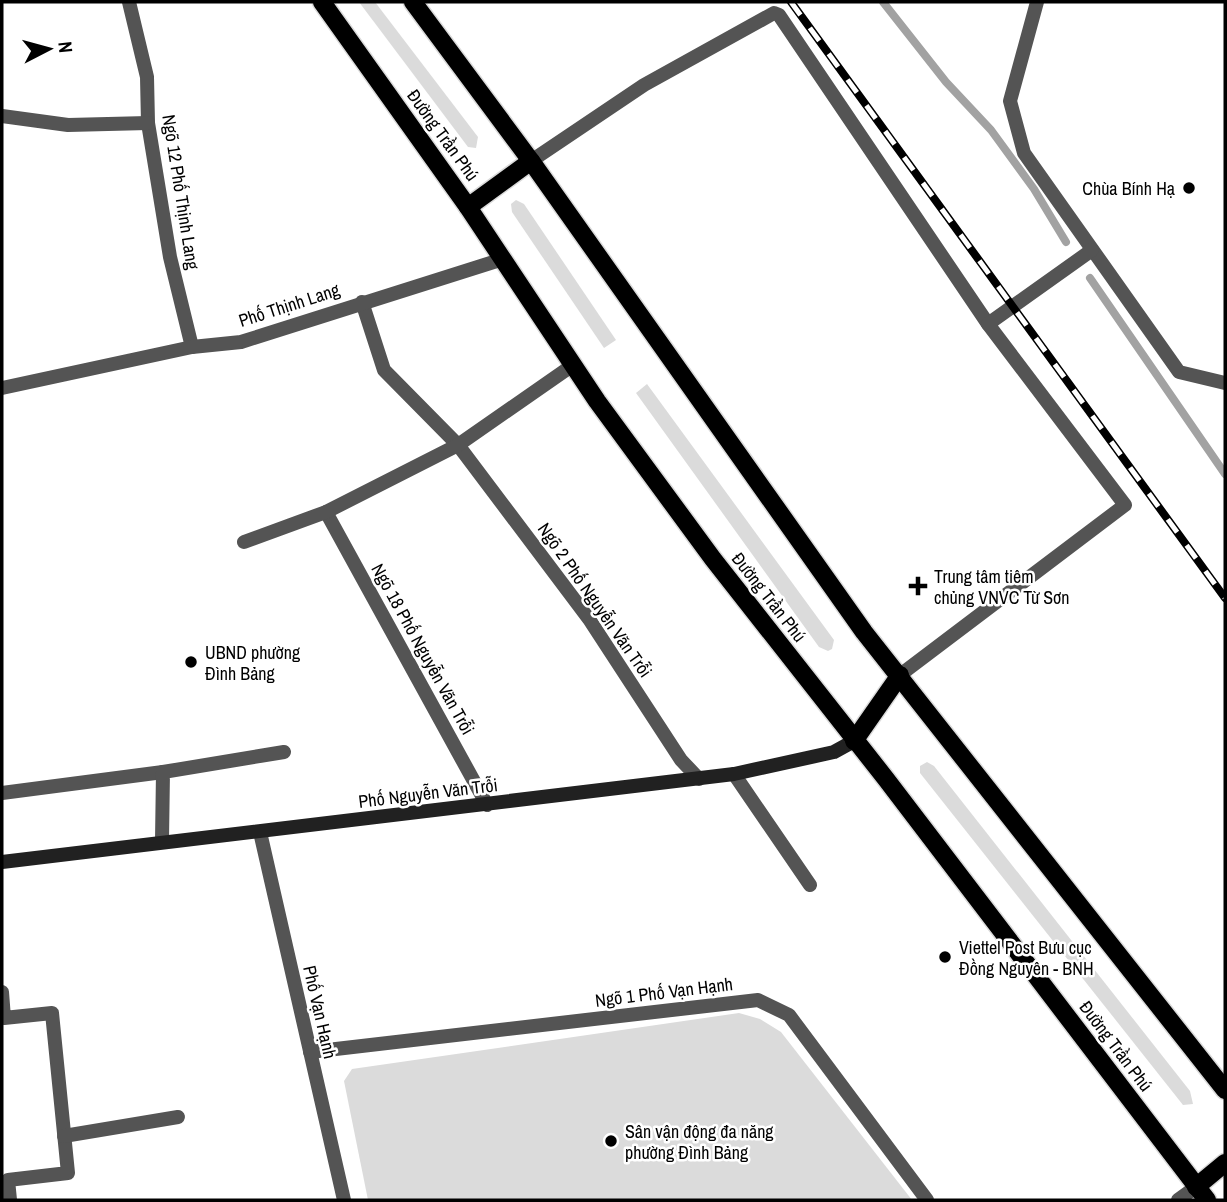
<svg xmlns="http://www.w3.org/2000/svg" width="1227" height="1202" viewBox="0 0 1227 1202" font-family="'Archivo Narrow',sans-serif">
	<rect width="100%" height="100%" fill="#fff"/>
	<g fill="#dbdbdb">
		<path d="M359,2H375L478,137L476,148L468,147Z"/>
		<path d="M516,200L524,204L616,340L604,348L512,212L511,204Z"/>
		<path d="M647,384L834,640L832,649L828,651L819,647L636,393Z"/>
		<path d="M927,762L934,766L1190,1091L1193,1104L1183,1105L920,773V766Z"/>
		<path d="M739,1013L760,1019L781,1032L912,1200H368L344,1081L352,1069Z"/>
	</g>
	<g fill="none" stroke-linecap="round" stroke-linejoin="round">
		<g stroke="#a2a2a2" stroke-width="8">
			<path d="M883,2L946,82L991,130L1034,189L1066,242"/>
			<path d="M1090,278L1225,474"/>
		</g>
		<g stroke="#dbdbdb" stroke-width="21">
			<g id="primary">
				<path d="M322,2L468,207L597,401L713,559L886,779L1207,1200"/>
				<path d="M413,2L531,161L864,632L1225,1090"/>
				<path d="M468,207L531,161"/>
				<path d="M854,741L900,675"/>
				<path d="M1196,1187L1225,1163"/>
			</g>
		</g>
		<g stroke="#545454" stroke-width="14">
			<path d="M734,774L810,885"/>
			<path d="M2,793L163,772"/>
			<path d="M162,840L163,772L284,752"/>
			<path d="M2,992L4,1018L52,1013L68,1173L8,1180L10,1200"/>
			<path d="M64,1136L178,1117"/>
		</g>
		<g stroke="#545454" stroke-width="14">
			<path d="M129,2L147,77L148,123L170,257L192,347"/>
			<path d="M1037,2L1010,101L1024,153L1179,372L1225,383"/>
			<path d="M2,116L68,125L148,123"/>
			<path d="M531,161L644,85L774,13L779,15L988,324"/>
			<path d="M362,302L384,370L458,445L589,619L681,760L699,779"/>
			<path d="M2,388L192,347L241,342L503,259"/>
			<path d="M326,512L487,805"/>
			<path d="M244,542L326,512L458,445L573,365"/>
			<path d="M900,675L1125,505L988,324L1092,250"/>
			<path d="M260,832L344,1200"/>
			<path d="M310,1052L758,1000L789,1015L927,1200"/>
			<path d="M1178,1200L1196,1187"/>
		</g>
		<path stroke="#212121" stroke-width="14" d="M2,862L734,774L834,752L854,741"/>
		<use href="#primary" stroke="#000" stroke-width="18"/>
		<g stroke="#000" stroke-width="8">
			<path id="rail" d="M791,2L1225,598"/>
		</g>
		<use href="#rail" stroke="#fff" stroke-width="5" stroke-dasharray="16" stroke-linecap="butt"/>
	</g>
	<g fill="#000" stroke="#fff" stroke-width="2.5">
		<circle cx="1189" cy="188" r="7"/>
		<path d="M914.5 575.5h7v7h7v7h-7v7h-7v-7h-7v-7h7z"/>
		<circle cx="191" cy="662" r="7"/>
		<circle cx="945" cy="957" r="7"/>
		<circle cx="611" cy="1141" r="7"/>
	</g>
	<g text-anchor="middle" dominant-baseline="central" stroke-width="5" stroke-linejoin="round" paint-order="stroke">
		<g font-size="18" fill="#000" stroke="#fff">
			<text transform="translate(443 135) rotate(54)">Đường Trần Phú</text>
			<text transform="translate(181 192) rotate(81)">Ngõ 12 Phố Thịnh Lang</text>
			<text transform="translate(289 305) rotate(-18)">Phố Thịnh Lang</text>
			<text transform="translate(769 597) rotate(52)">Đường Trần Phú</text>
			<text transform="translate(595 600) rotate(55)">Ngõ 2 Phố Nguyễn Văn Trỗi</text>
			<text transform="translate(423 649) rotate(61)">Ngõ 18 Phố Nguyễn Văn Trỗi</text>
			<text transform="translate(428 793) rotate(-7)">Phố Nguyễn Văn Trỗi</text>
			<text transform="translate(664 992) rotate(-7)">Ngõ 1 Phố Vạn Hạnh</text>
			<text transform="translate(320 1012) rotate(77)">Phố Vạn Hạnh</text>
			<text transform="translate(1116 1046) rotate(53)">Đường Trần Phú</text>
		</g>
		<g font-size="18" fill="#000" stroke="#fff" text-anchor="start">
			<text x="1175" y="188" text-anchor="end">Chùa Bính Hạ</text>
			<text x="934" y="576">Trung tâm tiêm<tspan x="934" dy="21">chủng VNVC Từ Sơn</tspan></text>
			<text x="205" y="652">UBND phường<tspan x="205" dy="21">Đình Bảng</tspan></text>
			<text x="959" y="947">Viettel Post Bưu cục<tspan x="959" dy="21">Đồng Nguyên - BNH</tspan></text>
			<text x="625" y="1131">Sân vận động đa năng<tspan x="625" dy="21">phường Đình Bảng</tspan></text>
		</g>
	</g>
	<rect width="1227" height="1202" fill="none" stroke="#000000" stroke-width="7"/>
	<g transform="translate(49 49) rotate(84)" stroke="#ffffff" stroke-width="5" paint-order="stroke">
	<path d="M0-5L12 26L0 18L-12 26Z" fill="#000000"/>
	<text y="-10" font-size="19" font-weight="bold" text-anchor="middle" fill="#000000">N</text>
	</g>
</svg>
